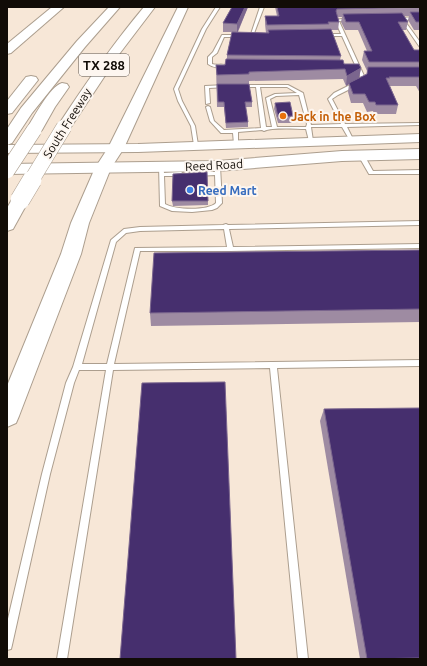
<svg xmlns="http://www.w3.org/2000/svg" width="427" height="666" viewBox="0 0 427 666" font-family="Ubuntu,sans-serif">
	<rect width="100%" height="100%" fill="#f7e7d7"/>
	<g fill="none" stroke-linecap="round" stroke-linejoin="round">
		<g stroke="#ac9e8e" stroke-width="2">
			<g id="lane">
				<path d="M216,7H220L206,29L178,89L182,101L195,126L198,145L196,146L194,145L191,126L178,101L174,89L202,29Z"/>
				<path d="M260,7H264L253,36L250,37Z"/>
				<path d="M420,17V19L404,20L420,42V46H419L401,20L394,19L396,18Z"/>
				<path d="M350,18L351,20L339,21L365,78L364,82L338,95L332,99L345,124L420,123V125L347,127L353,139L351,140L349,139L342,127H311L313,141L311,142L309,141L306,129C295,129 273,127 264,131L262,130L238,132V144L236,145L234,144L233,133H221L210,121L206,107L208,106L210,107L214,121L224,130L261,128L256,87H240L238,86L240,85H288L303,93L311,125L341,124L328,99L334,93L360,80L361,78L342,36H324L322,35L324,34H341L335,20ZM260,87H287L297,93L275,94L266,98L272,127H266ZM299,95L307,124L306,127H277L270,99L276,96Z"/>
				<path d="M222,35H239L241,36L239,37H224L217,53L212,57V64C217,66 223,63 227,66C222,69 213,68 208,64V57L213,52Z"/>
				<path d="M226,85H228V87L209,88L210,103L206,104L205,86Z"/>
				<path d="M361,153L364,155L373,171L420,170V174H369L358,155Z"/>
				<path d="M217,164L220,166L222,203L217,208L212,210L192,212L172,211L160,206L159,166H163L164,173L181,172L184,174L181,176H164L165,204C175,210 208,211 216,203L215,175L198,176L195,174L198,172H215L214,166Z"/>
				<path d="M420,221V225L229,229L233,247L420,244V248L230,251H140L114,364L420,360V366L277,368L308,659H298L270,368L113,370L67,659H57L106,370H79L74,383L50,474L12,645L11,649L7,650V623L42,474L66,383L73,367L111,240L124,229L140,227L223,225L226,224L228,225ZM224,229L227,247L135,248L107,364H82L116,242L126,233L140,231Z"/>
			</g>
		</g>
		<g stroke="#ac9e8e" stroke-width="2">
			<g id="secondary">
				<path d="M420,134V142L138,152L7,153V145L138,144Z"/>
				<path d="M420,149V159L342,161L217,171L7,174V164L217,161L342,151Z"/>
			</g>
		</g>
		<g stroke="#ac9e8e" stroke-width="2">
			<g id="highway">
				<path d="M52,7H64L11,53L7,54V44Z"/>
				<path d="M109,7H120L85,47L32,113L12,143L7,145V129L21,108L77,41Z"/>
				<path d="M144,7H155L120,53L69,130L64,131L59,130L57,127C84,86 112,45 144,7Z"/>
				<path d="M178,7H188L124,148L111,168L89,223L81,254L19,416L16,423L7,427V386L61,254L71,223L95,168L108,148Z"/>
				<path d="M31,76L36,77L38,80L12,113L7,114V101L26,77Z"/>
				<path d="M62,83L67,84L69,87L55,107L42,130L39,133L34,135L29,133L26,130C33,119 50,86 62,83Z"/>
				<path d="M20,195L26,196L29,200L13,229L7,231V208L14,196Z"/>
			</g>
		</g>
		<use href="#lane" fill="#fff" fill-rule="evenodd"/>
		<use href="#secondary" fill="#fff" fill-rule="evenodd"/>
		<use href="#highway" fill="#fff" fill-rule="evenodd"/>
		<g stroke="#ac9e8e" stroke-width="16" stroke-linecap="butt">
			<g id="highway-bridge-far1">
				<path d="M7,171L34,130"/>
				<path d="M31,181L64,127"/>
			</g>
		</g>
		<g stroke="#ac9e8e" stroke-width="20" stroke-linecap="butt">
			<path id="highway-bridge" d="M20,200L32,180"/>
		</g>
		<use href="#highway-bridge-far1" stroke="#fff" stroke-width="15"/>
		<use href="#highway-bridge" stroke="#fff" stroke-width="19"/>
	</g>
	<g fill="#9e8ba2" fill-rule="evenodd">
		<path d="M232,7H248L238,32L266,33L265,24V16H277L275,7H420V30H414L408,20L409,16H404L408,22L406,30H402L414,50H420V93L416,86H390L398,105L396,114H374L373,111L367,112L363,103H351L348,92L349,84L346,86L343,79L249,81V84L252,102V107H245L248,122V127L226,128L224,107H217L216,65H225L227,59V55L232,32H223V23ZM338,17H342L341,22L345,30H358L367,51H364L362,60L367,71V74L359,78L361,68L344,64L340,60L341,56L331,30H338L339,22Z"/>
		<path d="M275,103L293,116L292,123H278L274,109Z"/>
		<path d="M207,172L208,205L173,206L172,201Z"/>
		<path d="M420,250V322L151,326L150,313Z"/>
		<path d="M420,408V659H360L320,421L324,409Z"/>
	</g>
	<g fill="#7b668e">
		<path d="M245,7H248L237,33V24Z"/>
		<path d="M361,68L359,78L346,86L347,76Z"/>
	</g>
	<g fill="#462f6e" stroke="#7b668e">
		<path d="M232,7H245L237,24L223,23Z"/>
		<path d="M277,7H420L337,9L336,11L339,22H328L329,24L267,25L265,16H279Z"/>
		<path d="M410,12H420V22H416Z"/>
		<path d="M402,13L408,22H398L414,50H420V62H369L364,51H372L359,22H346L343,14Z"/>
		<path d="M331,29L341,56L227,55L232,32L269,33L268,30Z"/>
		<path d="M226,59L343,60L344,64H359L361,68L347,76L345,69L249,72V74L217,75L216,65H225Z"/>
		<path d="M368,67H420V79L419,77H389L390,78H386L398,105H376L375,102H369L365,94H353L349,83L367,74Z"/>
		<path d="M217,84H249L252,102H245L248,122L226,123L224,102H218Z"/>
		<path d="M290,102L293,116L278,117L275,103Z"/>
		<path d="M207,172L208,201H172L173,174Z"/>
		<path d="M420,250V309L150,313L154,253Z"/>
		<path d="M225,382L236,659H120L142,383Z"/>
		<path d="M420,408V658L367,659L324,409Z"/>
	</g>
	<circle fill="#e8710a" stroke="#fdf6f0" stroke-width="1.5" cx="283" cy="116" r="4"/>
	<circle fill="#3f7fe0" stroke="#fdf6f0" stroke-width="1.5" cx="190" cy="190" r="4"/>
	<g text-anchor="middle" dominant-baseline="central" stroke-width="4" stroke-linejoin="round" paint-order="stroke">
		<g font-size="12" font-weight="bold" fill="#c56008" stroke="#fdf6f0" text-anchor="start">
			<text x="291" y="116">Jack in the Box</text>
		</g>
		<g font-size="12" fill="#110c07" stroke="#fdf6f0">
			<text transform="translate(67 123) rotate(-58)">South Freeway</text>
			<text transform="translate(214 165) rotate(-3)">Reed Road</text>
		</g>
		<g font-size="12" font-weight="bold" fill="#366cbe" stroke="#fdf6f0" text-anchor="start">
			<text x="198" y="190">Reed Mart</text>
		</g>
		<rect fill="#fdf6f0" stroke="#58524d" stroke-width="1" x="79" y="54" width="50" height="22" rx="3"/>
		<g font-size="13" font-weight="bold" fill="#110c07">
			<text x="104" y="65">TX 288</text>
		</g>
	</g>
	<rect width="427" height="666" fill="none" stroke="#110c07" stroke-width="16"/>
</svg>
